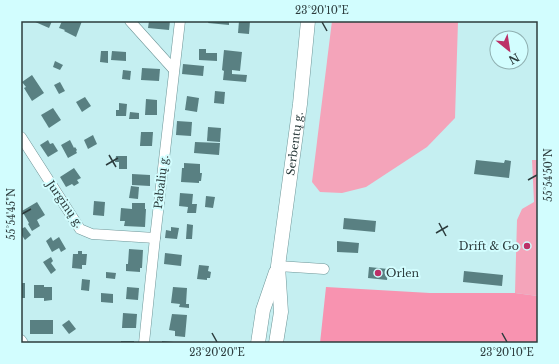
<svg xmlns="http://www.w3.org/2000/svg" width="559" height="364" viewBox="0 0 559 364" font-family="'Libre Baskerville',serif">
	<rect width="100%" height="100%" fill="#c5eff1"/>
	<g fill="#f4a4ba">
		<path d="M332,21H458L455,118L427,147L366,187L342,193L320,192L312,182Z"/>
		<path d="M532,160H538V296L515,293L517,220L522,209L534,202Z"/>
	</g>
	<path fill="#f893b0" d="M326,287L430,293H515L538,296V343H320Z"/>
	<g fill="#598082">
		<path d="M33,21H52L49,28Z"/>
		<path d="M62,21H82L76,37L64,31L65,30L59,28Z"/>
		<path d="M149,21H170L169,30L148,28Z"/>
		<path d="M209,21H229V25L208,23Z"/>
		<path d="M239,21H250L249,34L238,33Z"/>
		<path d="M199,49H206V53H217V61L199,60Z"/>
		<path d="M224,50L242,52L240,71L232,70V74L247,75L246,82L223,80L224,71L222,70Z"/>
		<path d="M101,51H108V63L100,62Z"/>
		<path d="M112,51L126,52V61L111,60Z"/>
		<path d="M55,61L63,65L60,70L53,67Z"/>
		<path d="M183,64L204,66L203,76L182,74Z"/>
		<path d="M142,68L160,69L159,81L141,80Z"/>
		<path d="M123,70L131,71L130,80L122,79Z"/>
		<path d="M32,75L44,93L32,101L24,88L26,87L22,82Z"/>
		<path d="M60,82L65,91L59,94L54,85Z"/>
		<path d="M215,91L225,92L224,104L214,103Z"/>
		<path d="M187,96L199,98L197,112L185,110Z"/>
		<path d="M85,97L91,106L82,112L76,102Z"/>
		<path d="M146,99L157,100V115H145Z"/>
		<path d="M119,103L127,104L126,116H116V110H119Z"/>
		<path d="M53,108L61,120L49,128L41,115Z"/>
		<path d="M130,112L139,113V119H129Z"/>
		<path d="M177,121L192,122L191,136L176,135Z"/>
		<path d="M208,127L221,128L220,142L207,141Z"/>
		<path d="M141,132H153L152,146H140Z"/>
		<path d="M93,135L97,144L88,149L84,140Z"/>
		<path d="M48,140L50,144L53,143L58,151L48,157L40,145Z"/>
		<path d="M70,140L74,148L75,147L77,150L76,151L77,153L68,158L61,145Z"/>
		<path d="M195,142L220,143L219,155L194,153Z"/>
		<path d="M116,156H127V169H119V162H115Z"/>
		<path d="M476,160L504,163L505,160L511,161L509,178L474,174Z"/>
		<path d="M184,163L200,164V173H202L201,181H199V183L181,182L182,168H184Z"/>
		<path d="M74,168L81,178L77,180L79,183L74,186L72,184L66,187L60,177Z"/>
		<path d="M132,174L150,175V186L132,185Z"/>
		<path d="M131,186L139,187L138,199L129,198Z"/>
		<path d="M180,193L193,194L192,204H197L196,213H187L188,207L179,206Z"/>
		<path d="M206,196L215,197L213,208L205,207Z"/>
		<path d="M94,201L105,202L104,216L93,215Z"/>
		<path d="M37,202L45,215L37,220L40,226L32,231L28,224L29,223L22,211Z"/>
		<path d="M132,203H145V209H146L145,227L124,226L125,221H120L121,208L132,209Z"/>
		<path d="M344,218L376,221L375,232L343,229Z"/>
		<path d="M187,224L193,225L192,239H186Z"/>
		<path d="M25,227L31,235L25,240L21,234V229Z"/>
		<path d="M171,227L179,228L177,239L165,238L166,230L171,231Z"/>
		<path d="M51,237L53,241L59,237L66,249L61,252L59,248L52,252L46,241Z"/>
		<path d="M337,241L359,243L358,253L337,252Z"/>
		<path d="M129,249L143,250L142,268H140V272L126,271V264H128Z"/>
		<path d="M78,251H82V254H87L86,265H82V269L72,268L73,254H78Z"/>
		<path d="M165,253L182,255L181,266L164,264Z"/>
		<path d="M51,257L53,261L51,263L56,270L51,274L43,262Z"/>
		<path d="M199,265L209,266L208,271L211,272L210,278H207V280L197,279Z"/>
		<path d="M369,267L388,269L387,280L368,278Z"/>
		<path d="M464,271L503,275L502,286L463,282Z"/>
		<path d="M106,272L116,273L115,279L106,278Z"/>
		<path d="M82,279L90,280L89,291L81,290Z"/>
		<rect x="21" y="283" width="4" height="15"/>
		<path d="M34,285H44V287H52V300L44,301V298H34Z"/>
		<path d="M127,287L139,288L138,300L126,299Z"/>
		<path d="M173,287L187,288L186,304H189V308L179,307L180,304L171,303Z"/>
		<path d="M101,293L113,294V303L101,302Z"/>
		<path d="M123,313L137,314L136,328H122Z"/>
		<path d="M172,314L187,315L185,337L175,336V331L169,330Z"/>
		<rect x="30" y="320" width="23" height="14"/>
		<path d="M69,320L76,329L69,334L62,325Z"/>
		<rect x="121" y="341" width="13" height="2"/>
		<path d="M162,341L174,342V343H162Z"/>
	</g>
	<g fill="none" stroke-linecap="round" stroke-linejoin="round">
		<g stroke="#6e9698" stroke-width="11">
			<g id="street">
				<path d="M130,21L174,70"/>
				<path d="M21,137L80,229L92,234L155,238"/>
				<path d="M278,266L324,269"/>
				<path d="M21,340L23,343"/>
				<path d="M144,343L155,238L180,21"/>
			</g>
		</g>
		<g stroke="#6e9698" stroke-width="15">
			<g id="secondary">
				<path d="M258,343L263,310L276,272"/>
				<path id="s1" d="M276,343L281,312L278,266L300,104L308,21"/>
			</g>
		</g>
		<use href="#street" stroke="#fff" stroke-width="10"/>
		<use href="#secondary" stroke="#fff" stroke-width="14"/>
	</g>
	<path fill="none" stroke="#2c3c3d" stroke-width="1.5" d="M322,22L327,31M109,155L116,167M106,165L118,158M528,180L537,175M22,214L31,209M439,223L446,236M436,233L448,226M212,333L217,342M502,333L507,342"/>
	<g fill="#bc3067" stroke="#d2fdfe" stroke-width="1.5">
		<circle cx="527" cy="246" r="4"/>
		<circle cx="378" cy="273" r="4"/>
	</g>
	<g text-anchor="middle" dominant-baseline="central" stroke-width="4" stroke-linejoin="round" paint-order="stroke">
		<g font-size="11" fill="#2c3c3d" stroke="#d2fdfe">
			<text stroke="none"><textPath href="#s1" startOffset="201">Serbentų g.</textPath></text>
			<text transform="translate(161 182) rotate(-83)">Pabalių g.</text>
			<text transform="translate(65 204) rotate(55)">Jurginų g.</text>
		</g>
		<g font-size="11" fill="#2c3c3d" stroke="#d2fdfe" text-anchor="end">
			<text x="519" y="246">Drift &amp; Go</text>
			<text x="386" y="273" text-anchor="start">Orlen</text>
		</g>
	</g>
	<rect width="559" height="364" fill="none" stroke="#d2fdfe" stroke-width="44"/>
	<g transform="translate(509 50) rotate(150)"><circle r="19" fill="#d2fdfe" stroke="#90b0b1"/>
	<path d="M0-3L7 15L0 10L-7 15Z" fill="#bc3067"/>
	<text y="-6" font-size="11" font-weight="bold" text-anchor="middle" fill="#2c3c3d">N</text>
	</g>
	<rect x="22" y="22" width="515" height="320" fill="none" stroke="#2c3c3d" stroke-width="1.5"/>
	<g font-size="10" text-anchor="middle" fill="#2c3c3d">
		<text x="322" y="14">23°20'10"E</text>
		<text transform="translate(548 175) rotate(-90)" y="4">55°54'50"N</text>
		<text transform="translate(11 214) rotate(-90)" y="4">55°54'45"N</text>
		<text x="217" y="356">23°20'20"E</text>
		<text x="507" y="356">23°20'10"E</text>
	</g>
</svg>
